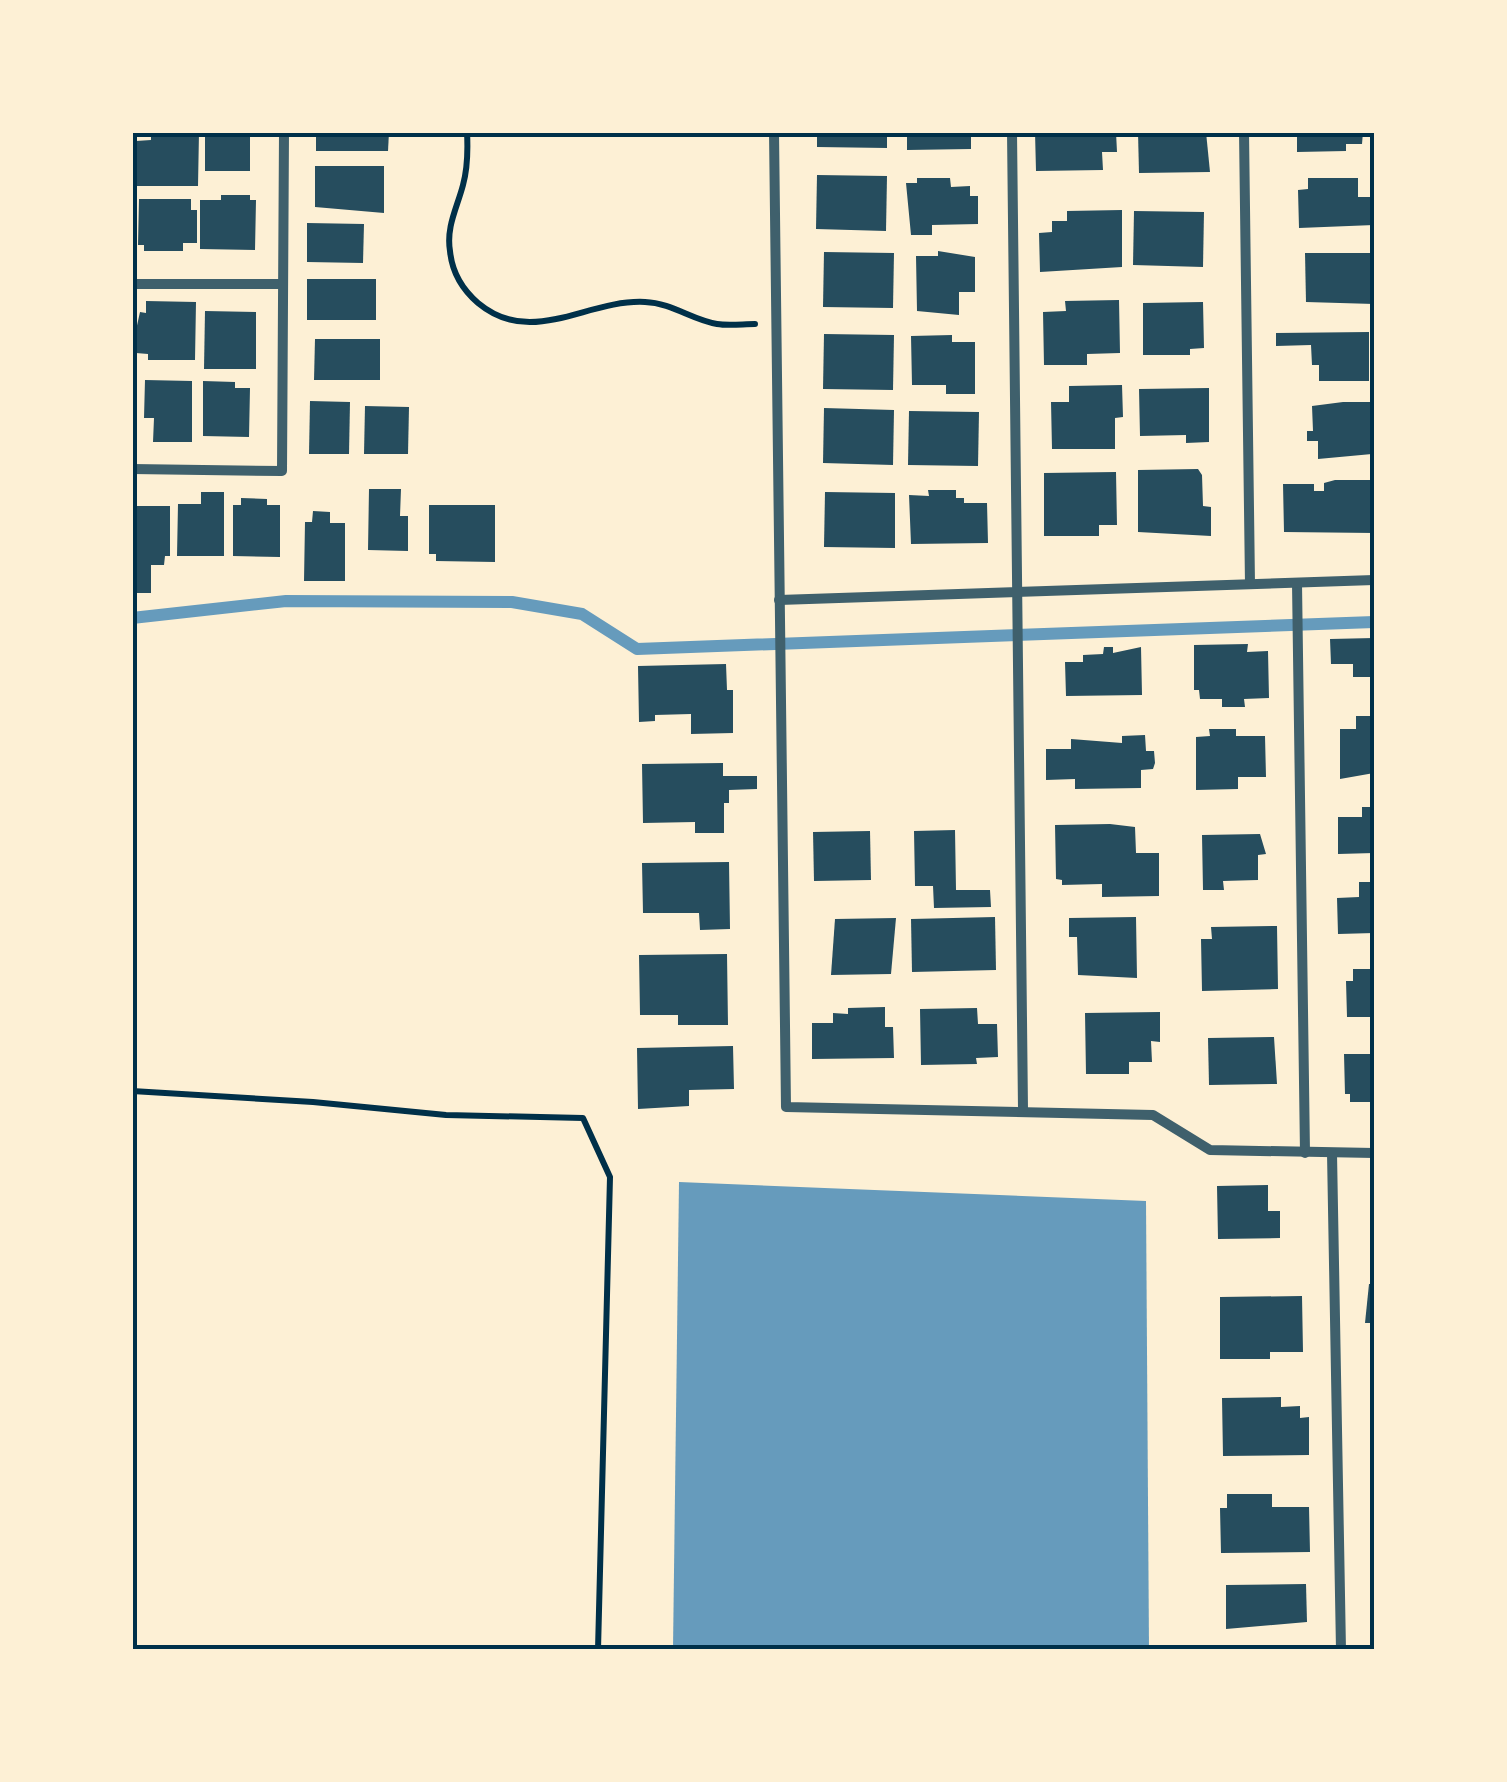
<svg xmlns="http://www.w3.org/2000/svg" width="1507" height="1782" viewBox="0 0 1507 1782" font-family="'Archivo Narrow',sans-serif">
	<rect width="100%" height="100%" fill="#fdf0d5"/>
	<path fill="#669bbc" d="M679,1182L1146,1201L1149,1649H673Z"/>
	<g fill="none" stroke-linecap="round" stroke-linejoin="round">
		<path stroke="#669bbc" stroke-width="12" d="M132,618L286,601L512,602L582,614L637,649L1374,622"/>
	</g>
	<g fill="#264d5e">
		<path d="M151,132H199L198,186H136V141L151,140Z"/>
		<rect x="205" y="132" width="45" height="39"/>
		<path d="M316,132H389L388,151H316Z"/>
		<path d="M817,132H887V148L817,147Z"/>
		<path d="M907,132H971V149L907,150Z"/>
		<path d="M1035,132H1116L1117,152H1102L1103,170L1036,171Z"/>
		<path d="M1138,132H1206L1210,172L1139,173Z"/>
		<path d="M1297,132H1363L1362,144H1346V151L1297,152Z"/>
		<path d="M315,166H384V213L315,207Z"/>
		<path d="M817,175L887,176L886,231L816,229Z"/>
		<path d="M917,178H950L951,187L970,186V196H978V224L932,225V235H911L906,183H917Z"/>
		<path d="M1308,178H1358V197H1374V225L1299,228L1298,190L1308,189Z"/>
		<path d="M221,195H250V200H256L255,250L200,249V200H221Z"/>
		<path d="M139,199H191V210H197V243H183V251H144V245H138Z"/>
		<path d="M1122,210V267L1040,272L1039,233L1052,232V221H1067V211Z"/>
		<path d="M1134,211L1204,212L1203,267L1133,265Z"/>
		<path d="M307,223L364,224L363,263L307,262Z"/>
		<path d="M938,251L975,257V292H959V315L917,311L916,256H938Z"/>
		<path d="M824,252L894,253L893,308L823,307Z"/>
		<path d="M1305,253H1374V304L1306,302Z"/>
		<rect x="307" y="279" width="69" height="41"/>
		<path d="M1119,300L1120,353L1087,354V365H1044L1043,312L1066,311L1065,301Z"/>
		<path d="M146,301L196,302L195,360H148V354L136,353V330L140,312L146,313Z"/>
		<path d="M1203,302L1204,348L1190,349V355H1143V303Z"/>
		<path d="M205,311L256,312V369H204Z"/>
		<path d="M1369,332V381H1319V365H1312L1311,345L1276,346V333Z"/>
		<path d="M824,334L894,335L893,390L823,389Z"/>
		<path d="M952,335V342H975V394H946V385H912L911,336Z"/>
		<path d="M315,339H380V380H314Z"/>
		<path d="M132,379H137L136,430H132Z"/>
		<path d="M145,380L192,381V442H153L154,418H144Z"/>
		<path d="M203,381L235,382V388H250L249,437L203,436Z"/>
		<path d="M1122,385L1123,417L1115,418V449H1052L1051,402H1069V386Z"/>
		<path d="M1209,388V442L1186,443V435L1140,436L1139,389Z"/>
		<path d="M310,401L350,402L349,454H309Z"/>
		<path d="M1343,402H1374L1372,454L1318,459V441H1307V431H1313L1312,406Z"/>
		<path d="M365,406L409,407L408,454H364Z"/>
		<path d="M824,408L894,410L893,465L823,463Z"/>
		<path d="M909,411L979,412L978,466L908,465Z"/>
		<path d="M1198,469L1202,475L1203,506L1211,507V536L1138,532V470Z"/>
		<path d="M1116,472L1117,525H1099V536H1044V473Z"/>
		<path d="M1335,480H1374V533L1284,532L1283,484H1314V491H1324V483Z"/>
		<path d="M369,489H401L400,516H408V551L368,550Z"/>
		<path d="M928,490H956V498H964V503H987L988,543L911,544L909,495L929,496Z"/>
		<path d="M201,492H224V556H177L178,504H201Z"/>
		<path d="M825,492L895,493V548L824,547Z"/>
		<path d="M241,498L267,499V505H280V557L233,556V505H241Z"/>
		<path d="M429,505H495V562L436,561V554H429Z"/>
		<path d="M132,506H170V556H165L164,565H151V593H132Z"/>
		<path d="M313,511L330,512V523H345V581H304L305,522H312Z"/>
		<path d="M1374,638V677H1353V664H1331L1330,639Z"/>
		<path d="M1248,644L1247,652L1268,651L1269,698L1244,699L1245,707H1222V699H1200L1199,690H1194V645Z"/>
		<path d="M1104,647H1113V653L1141,647L1142,695L1066,696L1065,662H1083V655L1103,654Z"/>
		<path d="M726,664L727,690H733V733L691,734V714L655,715V721L639,722L638,666Z"/>
		<path d="M1356,716H1374V773L1340,779V729H1356Z"/>
		<path d="M1209,729H1236V736H1265L1266,777H1238V789L1196,790V737L1210,736Z"/>
		<path d="M1145,735L1146,751H1154L1155,763L1153,769L1141,770V788L1075,789V779L1046,780V749H1071V739L1122,743V736Z"/>
		<path d="M723,763V776H757V789L729,790V803H724V833H695V822L643,823L642,764Z"/>
		<path d="M1362,807H1374V853L1338,854V817H1362Z"/>
		<path d="M1110,824L1135,827L1136,853H1159V896L1102,897V884L1062,885V880L1056,879L1055,825Z"/>
		<path d="M955,830L956,890H990L991,907L934,908L933,886H915L914,831Z"/>
		<path d="M870,831L871,880L814,881L813,832Z"/>
		<path d="M1260,834L1266,854L1258,855V880L1223,881L1224,890H1203L1202,835Z"/>
		<path d="M729,862L730,929L700,930L699,913H643L642,863Z"/>
		<path d="M1359,882H1374V933L1338,934L1337,898L1359,897Z"/>
		<path d="M995,917L996,970L912,972L911,919Z"/>
		<path d="M1136,917L1137,978L1078,975L1077,937H1069V918Z"/>
		<path d="M896,918L891,974L831,975L835,919Z"/>
		<path d="M1277,926L1278,989L1202,991L1201,939H1212L1211,927Z"/>
		<path d="M727,954L728,1025H678V1015H640L639,955Z"/>
		<path d="M1353,969H1374V1017H1347L1346,981H1353Z"/>
		<path d="M885,1007V1027H893L894,1058L812,1059V1023H833V1013L848,1014V1008Z"/>
		<path d="M977,1008L978,1024H997L998,1057L976,1058L977,1064L921,1065L920,1009Z"/>
		<path d="M1160,1012V1042L1151,1041L1152,1062H1129V1074H1086L1085,1013Z"/>
		<path d="M1274,1037L1277,1084L1209,1085L1208,1038Z"/>
		<path d="M733,1046L734,1089L689,1090V1106L638,1109L637,1048Z"/>
		<path d="M1344,1054H1374V1102H1350V1094H1345Z"/>
		<path d="M1268,1185V1211H1280V1238L1218,1239L1217,1186Z"/>
		<path d="M1369,1284H1374V1323H1365Z"/>
		<path d="M1302,1296L1303,1352H1270V1359H1220V1297Z"/>
		<path d="M1281,1397V1407L1300,1406V1418L1309,1417V1455L1223,1456L1222,1398Z"/>
		<path d="M1227,1494H1272V1507H1309L1310,1552L1221,1553L1220,1508H1227Z"/>
		<path d="M1306,1584L1307,1622L1226,1629V1585Z"/>
	</g>
	<g fill="none" stroke-linecap="round" stroke-linejoin="round">
		<g stroke="#003049" stroke-width="6">
			<path d="M467,132C468,151 468,167 463,185C457,208 446,227 450,251C452,272 463,290 478,303C532,348 586,299 645,302C672,303 692,320 717,324C729,326 743,324 755,324"/>
			<path d="M132,1091L313,1102L446,1115L583,1118L610,1177L598,1650"/>
		</g>
		<g stroke="#3f606c" stroke-width="10">
			<path d="M774,132L786,1107L1153,1115L1210,1150L1374,1153"/>
			<path d="M1012,132L1023,1109"/>
			<path d="M1244,132L1250,584"/>
			<path d="M132,284H283"/>
			<path d="M132,469L282,471L284,132"/>
			<path d="M1297,583L1305,1153"/>
			<path d="M779,600L1374,580"/>
			<path d="M1332,1153L1341,1650"/>
		</g>
	</g>
	<rect width="1507" height="1782" fill="none" stroke="#fdf0d5" stroke-width="270"/>
	<rect x="135" y="135" width="1237" height="1512" fill="none" stroke="#003049" stroke-width="4"/>
</svg>
